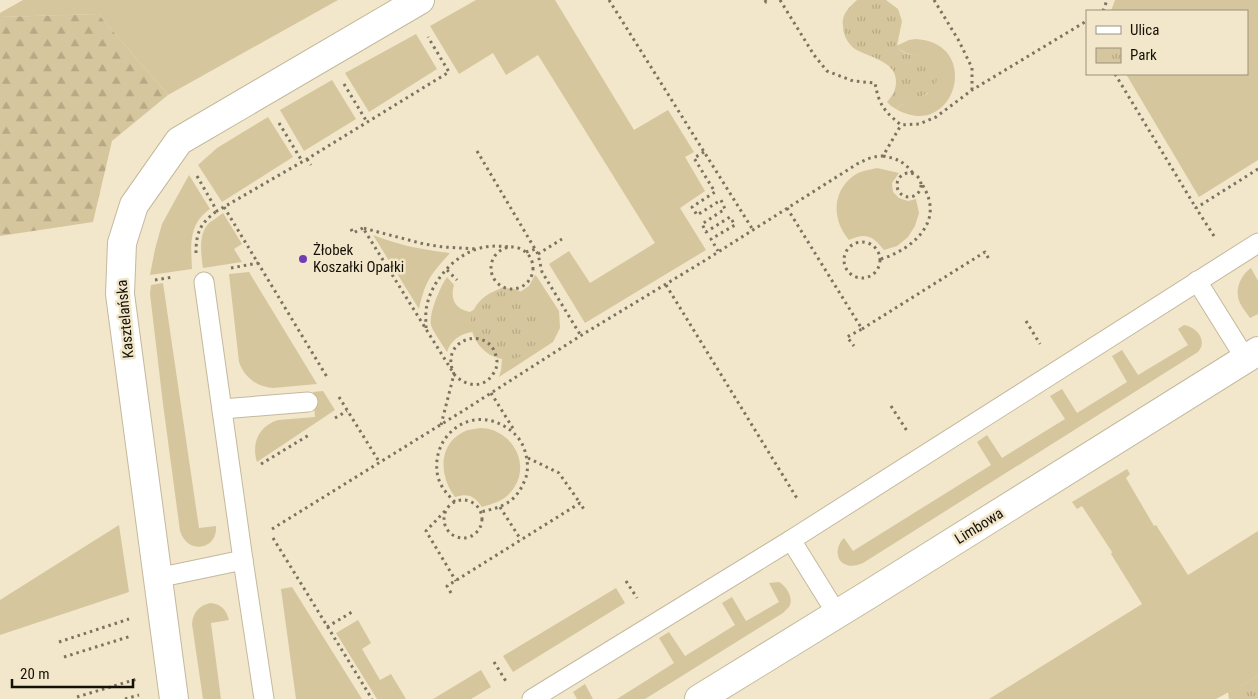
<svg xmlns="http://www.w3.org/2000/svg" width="1258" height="699" viewBox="0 0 1258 699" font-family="'Roboto Condensed',sans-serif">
	<defs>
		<pattern id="forest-firs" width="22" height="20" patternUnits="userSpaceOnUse" patternTransform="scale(1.25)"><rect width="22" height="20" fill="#d6c69d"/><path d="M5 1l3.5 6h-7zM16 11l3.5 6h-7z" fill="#b7a986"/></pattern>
		<pattern id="park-tufts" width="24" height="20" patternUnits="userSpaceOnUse" patternTransform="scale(1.25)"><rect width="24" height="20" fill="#d6c69d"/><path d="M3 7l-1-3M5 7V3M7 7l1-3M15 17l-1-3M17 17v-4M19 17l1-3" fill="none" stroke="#b7a986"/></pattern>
	</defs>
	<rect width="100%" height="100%" fill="#f2e7ca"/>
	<g fill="#d6c69d">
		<path d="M23,0H338L168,95L98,14L0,17V13Z"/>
		<path d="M476,0H555L634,130L668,110L694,152L685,157L705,191L680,208L706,250L585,323L549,264L569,251L590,283L655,243L538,55L506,75L493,53L459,74L430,26Z"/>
		<path d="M1115,0H1258V160L1199,197L1126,74H1247V11H1111Z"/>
		<path d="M416,34L437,69L369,112L345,73Z"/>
		<path d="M915,39C984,42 955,143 896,109L908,101L927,94L933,63C922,54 918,57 906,53C903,52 899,48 896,46L909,40Z"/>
		<path d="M332,80L356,119L304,151L280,110Z"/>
		<path d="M268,117L293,157L222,202L198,165L217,148Z"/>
		<path d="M877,168L899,173L892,183L893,192L899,198L908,201L916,199L919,213L915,226L908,237L897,246L884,250C873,236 866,232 849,240C833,221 831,194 852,177C859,171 868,170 877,168Z"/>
		<path d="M189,175L210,209C188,224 191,246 192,269L150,275L155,249L162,224Z"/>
		<path d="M223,213L242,244L234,249L242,262L203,268C201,254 198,234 209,223C213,220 218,217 223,213Z"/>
		<path d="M373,235C398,245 423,250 450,253C431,274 425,281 419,309Z"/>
		<path d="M1251,268L1258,281V314L1250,318C1246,312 1239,304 1238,297C1236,286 1242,274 1251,268Z"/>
		<path d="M249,272L317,384L273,388C257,387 244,377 239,362L229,274Z"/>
		<path d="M535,275L537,277L559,311L560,328L553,342L499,377L501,370L502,359H505L524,294L520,292L529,286Z"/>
		<path d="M447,277L454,285C450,299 455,309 470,312L475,309L472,320V332C460,334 451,340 447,352C444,347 432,330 431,325C429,313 440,287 447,277Z"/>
		<path d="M163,283L199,528L216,526C218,549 188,556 180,531L163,404L150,294L151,285Z"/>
		<path d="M1184,325C1197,327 1208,341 1198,352L863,563C858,565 852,567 847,565C834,561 836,545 844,538L853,551L991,465L977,442L987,435L1002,458L1065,419L1050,396L1062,389L1077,413L1127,382L1112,356L1122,350L1138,375L1188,345L1178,329Z"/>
		<path d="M323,391L335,410L257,462C251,443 259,426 278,420L315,417L313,392Z"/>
		<path d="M480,428C485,428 491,429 495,431C520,442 529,472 510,493C503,501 492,504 482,507C474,496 469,493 455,497C438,475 438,441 468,430C472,429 476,429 480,428Z"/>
		<path d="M1127,469L1130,474L1126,478L1154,526L1156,525L1188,575L1258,531V676L1216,699H989L1142,604L1111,554L1112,552L1082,506L1077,509L1072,502Z"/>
		<path d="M119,525L129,592L0,635V600Z"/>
		<path d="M779,582C787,587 794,598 789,607C787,609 785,611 783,613L645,699H617L674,663L659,638L669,632L685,656L735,625L722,603L732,597L746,621L779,602L769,583Z"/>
		<path d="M292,587L362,699H296L281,589Z"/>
		<path d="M616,588L625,603L513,672L503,656Z"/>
		<path d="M210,603C221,604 226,609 229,620L211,623L221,699H203L192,624C193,612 199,606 210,603Z"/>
		<path d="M358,620L371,643L362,649L380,680L391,674L406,699H377L336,633Z"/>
		<path d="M481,670L491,687L471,699H433Z"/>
		<path d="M585,684L593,699H577L573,692Z"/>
	</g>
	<path fill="url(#forest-firs)" d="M98,14L168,95L112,141L93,222L0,236V17Z"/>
	<g fill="url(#park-tufts)">
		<path d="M857,0H886L898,9L902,21L897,46C899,48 902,52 905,53C912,56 921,54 928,58C934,62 937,67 937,74C939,97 910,97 896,109L891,106L887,102C893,95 896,90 896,81C896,61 868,57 855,49C848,44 843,35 843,26C841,15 849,7 857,0Z"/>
		<path d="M503,287C507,289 510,288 514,289C526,292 537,304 540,316C543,327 541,339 532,348C497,383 449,329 482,299C488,293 496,291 503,287Z"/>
		<path d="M1258,676V699H1229L1228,692Z"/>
	</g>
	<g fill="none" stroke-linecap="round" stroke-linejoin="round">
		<g stroke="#c4b99d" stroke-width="21">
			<g id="lane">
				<path d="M1197,281L1245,358"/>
				<path d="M204,282L243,560"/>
				<path d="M222,409L308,402"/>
				<path d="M157,578L243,560L264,699"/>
				<path d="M837,614L791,540L1258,243"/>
				<path d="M532,699L791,540"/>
			</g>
		</g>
		<g stroke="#c4b99d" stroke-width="30">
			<g id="street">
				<path d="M174,699L120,294L122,243L134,205L179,141L420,0"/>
				<path d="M699,699L837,614L868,595L1258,351"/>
			</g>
		</g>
		<g stroke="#7b7361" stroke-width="3" stroke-dasharray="2.5 4" stroke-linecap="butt">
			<path d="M609,0L753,230"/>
			<path d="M765,0L766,2L769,0"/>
			<path d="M780,0L814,55L827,71L853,81L875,83C879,105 884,111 901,125L919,124L936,117L972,90L1085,22"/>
			<path d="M934,0L959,41L972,68V89"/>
			<path d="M1103,11L1107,0"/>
			<path d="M1115,74L1196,208"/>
			<path d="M344,84L367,122"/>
			<path d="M279,123L302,161"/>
			<path d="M477,151L538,254L542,272L581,336"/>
			<path d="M704,152L694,158L715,192L692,207L697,215L721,200L725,209L702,224L706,232L730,217L735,225L711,239L718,251"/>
			<path d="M883,156C898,159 903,161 913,173"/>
			<path d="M307,159L311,165"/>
			<circle cx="909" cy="185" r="12"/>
			<path d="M197,176L217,211L307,159L449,72L428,37"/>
			<path d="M224,207L327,377"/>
			<path d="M787,208L862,329L847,337L854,346"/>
			<path d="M351,229L353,233L363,228"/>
			<path d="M1214,236L1196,208L1258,169"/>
			<circle cx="862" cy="260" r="18"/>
			<circle cx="512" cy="268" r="21"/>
			<path d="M526,252L536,249"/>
			<path d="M196,253C196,233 200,223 217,211"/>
			<path d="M538,254L562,239"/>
			<path d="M881,259C905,252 937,230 929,200C928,194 924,188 921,182"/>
			<path d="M231,268L258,263"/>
			<path d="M447,270L457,280"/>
			<path d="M155,280L173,277"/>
			<path d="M666,285L798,500"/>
			<path d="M1026,321L1040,344"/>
			<path d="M426,328C426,321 425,312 427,305C432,281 454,256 477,249C489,245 500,246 512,247"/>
			<path d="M862,329L985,252L990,261"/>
			<path d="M491,393L514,430"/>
			<path d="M339,397L380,463"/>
			<path d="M891,406L907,431"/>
			<path d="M335,418L347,411"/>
			<path d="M441,425L454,374C438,339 488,324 496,356C498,362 497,369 493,374C483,390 464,386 454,374L363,228L424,244L443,247L477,249"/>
			<path d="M528,458L559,473L580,503"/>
			<path d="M261,464L309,435"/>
			<circle cx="463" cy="519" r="19"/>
			<path d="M455,502C448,495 441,488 438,477C429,438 468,405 504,426C513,431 520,438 524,448C527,457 529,467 526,477C517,502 504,507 480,512"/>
			<path d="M500,507L521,540"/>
			<path d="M445,511L426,531L456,581"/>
			<path d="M272,529L466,409L585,333L704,261L857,164C865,160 872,156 883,156L901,125"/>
			<path d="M273,538L372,699"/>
			<path d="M626,581L637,598"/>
			<path d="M451,593L447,586L580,503L585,511"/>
			<path d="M327,627L352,612"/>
			<path d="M59,642L129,619"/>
			<path d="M64,657L131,636"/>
			<path d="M494,662L507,683"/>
			<path d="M77,697L137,679"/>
			<path d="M125,699L139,695"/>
		</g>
		<use href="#lane" stroke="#fff" stroke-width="19"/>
		<use href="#street" stroke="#fff" stroke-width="28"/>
	</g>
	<circle fill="#6f3cb3" stroke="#f2e7ca" stroke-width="2" cx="303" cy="259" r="5"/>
	<g text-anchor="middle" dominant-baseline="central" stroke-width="5" stroke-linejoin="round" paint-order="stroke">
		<g font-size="15" fill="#151107" stroke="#f2e7ca" text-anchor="start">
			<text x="313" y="250">Żłobek<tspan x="313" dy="17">Koszałki Opałki</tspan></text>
		</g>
		<g font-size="15" fill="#151107" stroke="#f2e7ca">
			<text transform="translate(125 319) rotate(-95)">Kasztelańska</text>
			<text transform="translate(979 526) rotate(-32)">Limbowa</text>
		</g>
	</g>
	<rect x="1086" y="10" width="162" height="65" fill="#f2e7ca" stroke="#9a917c"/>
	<rect x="1096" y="26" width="25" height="8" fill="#ffffff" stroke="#9a917c"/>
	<text x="1130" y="35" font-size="15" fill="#151107">Ulica</text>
	<rect x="1096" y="48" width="25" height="15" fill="url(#park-tufts)" stroke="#9a917c"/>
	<text x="1130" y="60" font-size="15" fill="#151107">Park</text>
	<path d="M12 679v8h121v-8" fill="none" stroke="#151107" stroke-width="2.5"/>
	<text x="20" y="679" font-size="15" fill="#151107" stroke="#f2e7ca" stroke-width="4" paint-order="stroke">20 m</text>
</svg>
